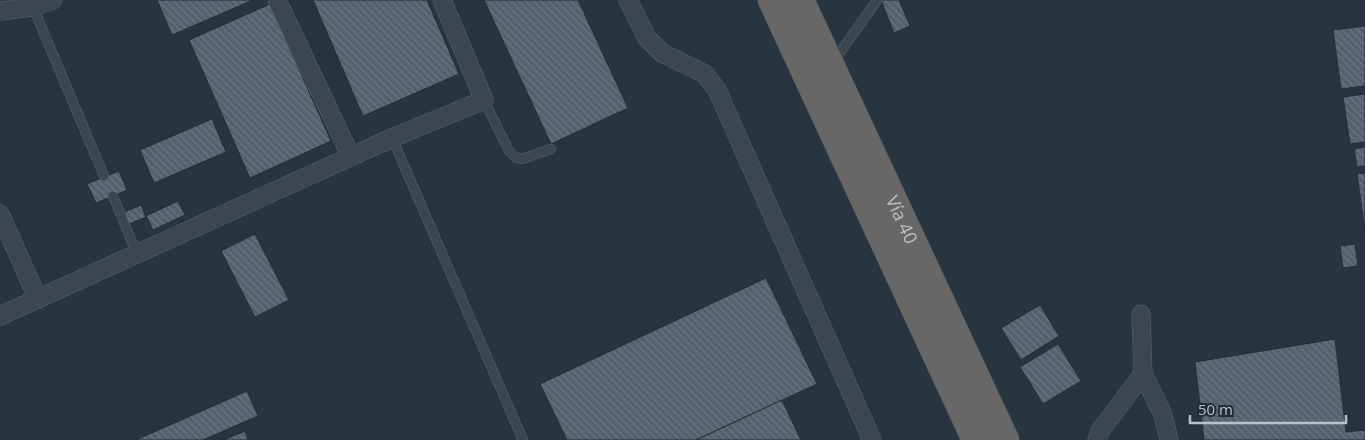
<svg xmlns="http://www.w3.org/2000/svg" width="1365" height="440" viewBox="0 0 1365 440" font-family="'Open Sans',sans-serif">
	<defs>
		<pattern id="building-back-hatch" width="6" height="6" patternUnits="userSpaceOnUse" patternTransform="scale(1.25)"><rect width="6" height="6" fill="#53606e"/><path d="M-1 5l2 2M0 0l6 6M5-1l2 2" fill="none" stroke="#6a7581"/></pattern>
	</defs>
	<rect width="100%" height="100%" fill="#273541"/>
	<g fill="url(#building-back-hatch)" stroke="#222d38">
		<path d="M157,0H253L172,35Z"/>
		<path d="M313,0H427L459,74L363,116Z"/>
		<path d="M484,0H578L628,108L551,144Z"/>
		<path d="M881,0H899L910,26L894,33Z"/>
		<path d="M270,4L331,141L250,178L189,40Z"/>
		<path d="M1365,26V86L1341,89L1333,30Z"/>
		<path d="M1365,94V142L1350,144L1343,97Z"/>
		<path d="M212,119L226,152L154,183L140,150Z"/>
		<path d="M1365,147V166L1357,167L1354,149Z"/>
		<path d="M119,171L127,190L96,203L87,184Z"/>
		<path d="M1365,173V231L1357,174Z"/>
		<path d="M178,201L185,215L153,230L146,216Z"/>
		<path d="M141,205L146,217L129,224L124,212Z"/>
		<path d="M255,234L289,300L255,317L221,251Z"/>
		<path d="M1355,244L1358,266L1343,268L1340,246Z"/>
		<path d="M766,278L817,384L696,440H567L540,384Z"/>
		<path d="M1040,305L1059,336L1021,360L1001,328Z"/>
		<path d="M1335,339L1346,432L1365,430V440H1204L1195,362Z"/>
		<path d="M1058,344L1081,381L1043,404L1020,367Z"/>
		<path d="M247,391L258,416L203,440H136Z"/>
		<path d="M782,400L801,440H696Z"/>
		<path d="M245,431L248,440H224Z"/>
	</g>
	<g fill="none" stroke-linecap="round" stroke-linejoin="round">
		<g stroke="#5a646e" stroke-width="10">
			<g id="service">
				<path d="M33,7L104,176"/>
				<path d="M834,61L877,0"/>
				<path d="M484,100L509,151L516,158L522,159L551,149"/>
				<path d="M392,138L523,440"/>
				<path d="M113,196L137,254"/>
			</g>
		</g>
		<g stroke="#5a646e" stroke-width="19">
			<g id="minor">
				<path d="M277,0L351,157"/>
				<path d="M628,0L647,38L662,53L705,74L717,90L872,440"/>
				<path d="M0,11L33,7L53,0"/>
				<path d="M0,214L38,299"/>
				<path d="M0,316L392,138L484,100L442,0"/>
				<path d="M1143,374L1163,415L1169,440"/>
				<path d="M1097,440L1100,431L1143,374L1141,314"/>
			</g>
		</g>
		<g stroke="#46515b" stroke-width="29">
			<g id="trunk">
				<path d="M772,0L976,440"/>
				<path id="s1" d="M800,0L1005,440"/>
			</g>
		</g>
		<use href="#service" stroke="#3c4651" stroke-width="9"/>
		<use href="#minor" stroke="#3c4651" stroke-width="18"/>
		<use href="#trunk" stroke="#686765" stroke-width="28"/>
	</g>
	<g text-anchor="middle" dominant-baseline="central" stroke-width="4" stroke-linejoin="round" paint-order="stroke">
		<g font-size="18" fill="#b9c1cb" stroke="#202b36">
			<text stroke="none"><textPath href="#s1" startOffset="242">Vía 40</textPath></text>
		</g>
	</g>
	<path d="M1190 415v8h156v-8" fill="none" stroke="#b9c1cb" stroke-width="2.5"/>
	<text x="1198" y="415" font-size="15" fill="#b9c1cb" stroke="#202b36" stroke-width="4" paint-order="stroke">50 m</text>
</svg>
